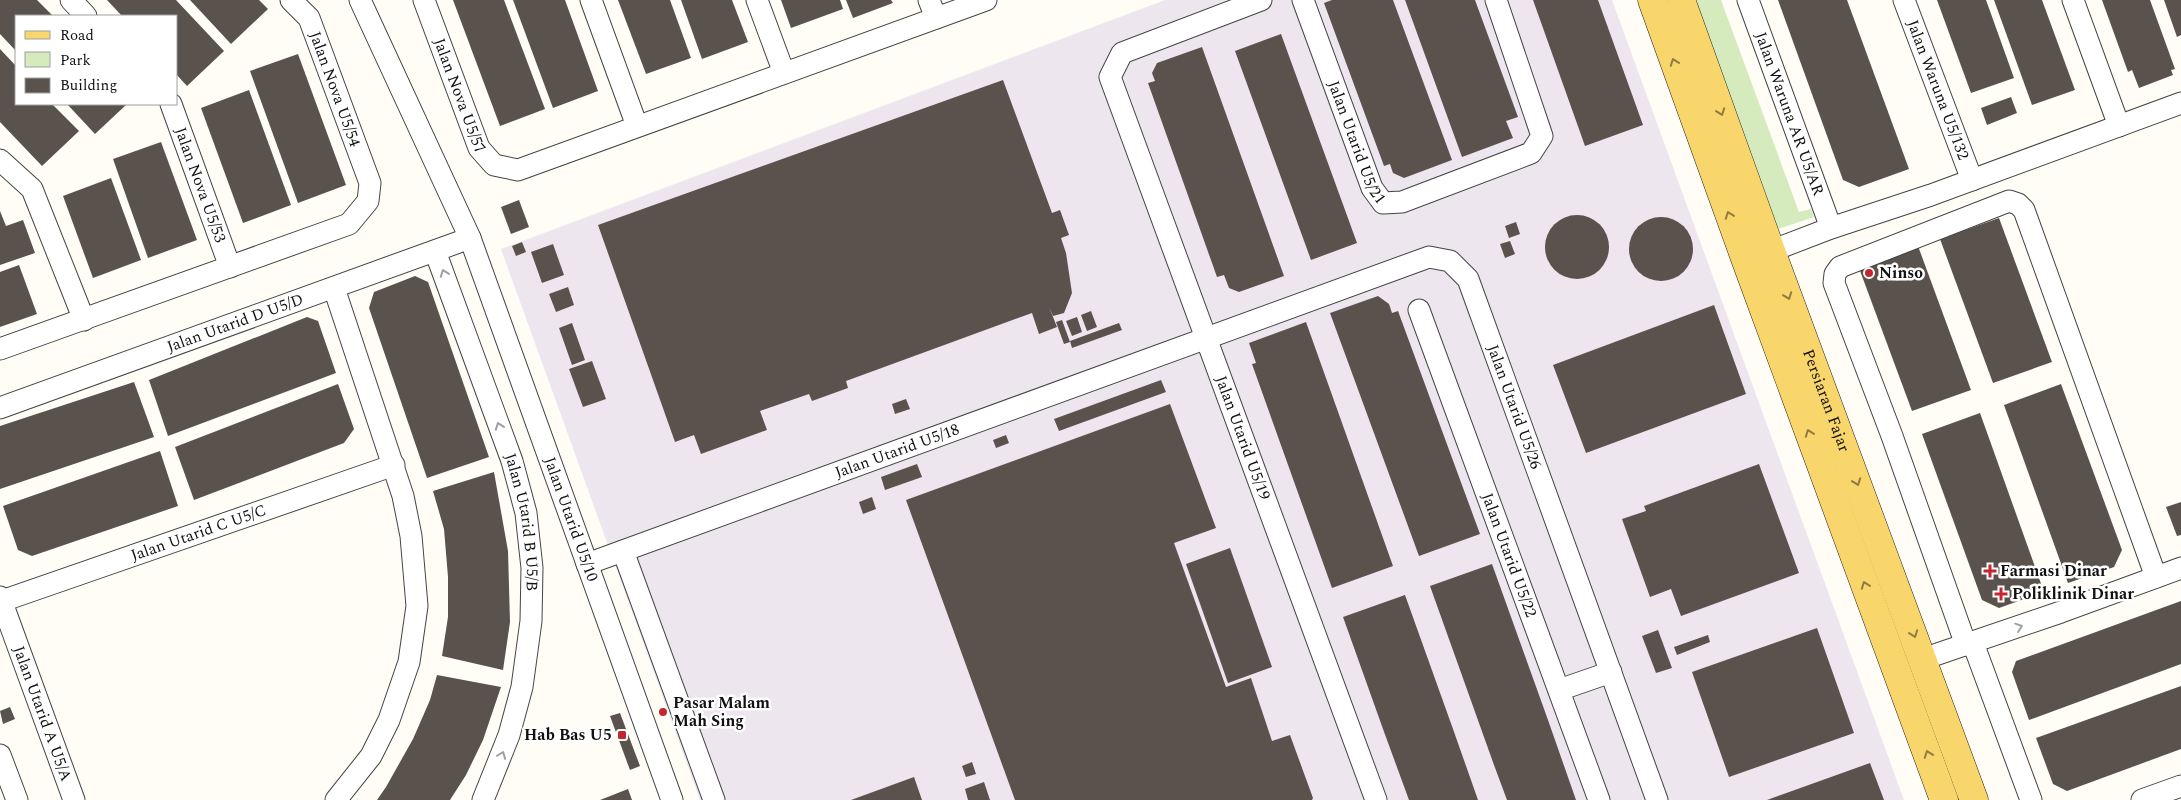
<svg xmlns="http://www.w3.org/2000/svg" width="2181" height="800" viewBox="0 0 2181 800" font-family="Spectral,serif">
	<rect width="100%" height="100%" fill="#fffdf5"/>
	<path fill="#eee6ef" d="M1165,0H1612L1904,800H700L501,249Z"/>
	<path fill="#d5ebbd" d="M1697,0H1721L1799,212L1811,209L1814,217L1778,229L1700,21Z"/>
	<g fill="#5a524d">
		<path d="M0,0H37L53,16H16V51L0,34Z"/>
		<path d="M107,0H176L224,51L187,86L176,74V16H122Z"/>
		<path d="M190,0H259L268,9L231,44Z"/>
		<path d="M453,0H504L545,109L500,126Z"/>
		<path d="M513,0H565L598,91L553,108Z"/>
		<path d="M618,0H670L691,58L646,74Z"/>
		<path d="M681,0H732L748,42L702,59Z"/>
		<path d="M781,0H840L843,9L791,28Z"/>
		<path d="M846,0H891L893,3L853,18Z"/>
		<path d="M1332,0H1393L1452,160L1404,178L1393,173L1390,164L1384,166L1324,3Z"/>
		<path d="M1405,0H1475L1518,117L1506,121L1513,138L1462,157Z"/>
		<path d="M1533,0H1598L1643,125L1585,146Z"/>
		<path d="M1778,0H1847L1909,169L1859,187L1843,180Z"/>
		<path d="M1937,0H1986L2014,78L1971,93Z"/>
		<path d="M1994,0H2042L2075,90L2032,105Z"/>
		<path d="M2102,0H2150L2175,69L2171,70L2173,75L2139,88L2132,70L2128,72Z"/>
		<path d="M2164,0H2181V35L2177,37Z"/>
		<path d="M1281,34L1357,243L1311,260L1235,51Z"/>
		<path d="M1202,47L1284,276L1239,292L1229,288L1224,275L1217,277L1148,83L1155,81L1152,73L1157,63Z"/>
		<path d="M0,49L16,66V104H52L79,131L42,166L0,122Z"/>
		<path d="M298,54L346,185L298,203L250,71Z"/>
		<path d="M1003,80L1052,213L1060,210L1069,235L1061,238L1066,253L1072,293L1064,313L1053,316L1049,307L1057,327L1039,334L1032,313L846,381L848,388L812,401L809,394L760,411L767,430L701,454L694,435L675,442L598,225Z"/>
		<path d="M249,90L291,205L243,223L201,108Z"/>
		<path d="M2011,97L2017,113L1987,125L1981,108Z"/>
		<path d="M67,104H127L95,134Z"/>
		<path d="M161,142L197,240L148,258L113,159Z"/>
		<path d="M111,178L141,260L93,278L63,196Z"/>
		<path d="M519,200L529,227L511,234L501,207Z"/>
		<path d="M0,211L6,226L23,220L35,253L0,265Z"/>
		<circle cx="1577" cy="247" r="32"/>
		<circle cx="1661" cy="249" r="32"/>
		<path d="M1999,218L2052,362L1993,383L1940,239Z"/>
		<path d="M1516,222L1520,234L1509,238L1505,226Z"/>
		<path d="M1510,241L1515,254L1505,258L1500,244Z"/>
		<path d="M522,242L526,252L516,256L512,246Z"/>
		<path d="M553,244L564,275L542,283L531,252Z"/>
		<path d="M1918,246L1971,390L1912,411L1859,268Z"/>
		<path d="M19,265L37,314L0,327V272Z"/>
		<path d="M415,276L428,282L489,457L427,478L369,308L374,292Z"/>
		<path d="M568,287L574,305L556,312L549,294Z"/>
		<path d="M1378,296L1389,304L1392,313L1398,311L1480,534L1419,556L1330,313Z"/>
		<path d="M1714,305L1746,394L1586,453L1553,365Z"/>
		<path d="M1091,311L1097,327L1087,331L1081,315Z"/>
		<path d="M307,317L318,321L336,373L168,436L149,380Z"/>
		<path d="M1077,317L1082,332L1072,336L1066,321Z"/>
		<path d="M1062,320L1070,342L1064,344L1056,322Z"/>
		<path d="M1306,322L1393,566L1332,588L1252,364L1256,363L1249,343Z"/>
		<path d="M572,323L585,360L572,365L559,328Z"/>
		<path d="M1119,323L1122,330L1072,348L1070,341Z"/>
		<path d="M592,361L606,399L583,407L569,369Z"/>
		<path d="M1161,380L1166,392L1059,431L1054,419Z"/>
		<path d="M134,382L154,437L0,489V426Z"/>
		<path d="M338,384L354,429L344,443L194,500L175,447Z"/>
		<path d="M2061,384L2122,550L2114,567L2068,583L2004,405Z"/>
		<path d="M906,399L910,409L895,414L892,404Z"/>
		<path d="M1170,404L1216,528L1174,543L1226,687L1251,678L1272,741L1290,735L1313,798L1312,800H1015L906,500Z"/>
		<path d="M1980,413L2044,592L1999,608L1982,600L1922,434Z"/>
		<path d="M1006,435L1009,443L996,448L993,440Z"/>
		<path d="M160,451L178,506L32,556L18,550L3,506Z"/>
		<path d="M917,464L922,477L885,490L881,477Z"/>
		<path d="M1759,464L1799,573L1681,616L1671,589L1650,597L1622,519L1646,511L1644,506Z"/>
		<path d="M494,472L508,551L510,622L503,670L442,656L448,617V577L444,529L433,491Z"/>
		<path d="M872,497L876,509L863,514L859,502Z"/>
		<path d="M2181,502V535L2177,536L2166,507Z"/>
		<path d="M1230,548L1272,667L1228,683L1186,564Z"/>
		<path d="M1492,564L1548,720L1576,800H1507L1494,765L1430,586Z"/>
		<path d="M1405,595L1453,729L1478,800H1409L1383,729L1343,617Z"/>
		<path d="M2181,601V664L2029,720L2012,672L2016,661Z"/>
		<path d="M1817,628L1854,733L1729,777L1692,672Z"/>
		<path d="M1658,630L1672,668L1656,673L1642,636Z"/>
		<path d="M1708,635L1710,642L1677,655L1674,647Z"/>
		<path d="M437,675L501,687L483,740L466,775L450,800H377L386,787L413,739L430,700Z"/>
		<path d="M2181,686V749L2067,791L2053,784L2036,738Z"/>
		<path d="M10,707L15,719L3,724L0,711Z"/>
		<path d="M620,713L640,766L630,770L610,716Z"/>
		<path d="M972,762L976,774L966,777L962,766Z"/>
		<path d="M1870,763L1884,800H1767Z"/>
		<path d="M914,777L922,800H851Z"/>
		<path d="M984,782L990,800H968L965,789Z"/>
		<path d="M628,789L632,800H600Z"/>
	</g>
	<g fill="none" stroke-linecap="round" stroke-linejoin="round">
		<g stroke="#444" stroke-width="23">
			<g id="minor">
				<path d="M71,0L86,16"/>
				<path id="s1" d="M360,0L470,238L672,800"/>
				<path id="s2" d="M424,0L479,148L494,165L518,170L986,0"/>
				<path d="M591,0L637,126"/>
				<path d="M757,0L784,73"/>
				<path d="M929,0L936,18"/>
				<path id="s3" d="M1261,0L1122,53L1110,77L1376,800"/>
				<path id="s4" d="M1303,0L1372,188L1383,203L1402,202L1531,153L1542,136L1496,0"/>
				<path id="s5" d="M1748,0L1831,228"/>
				<path id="s6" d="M1904,0L1972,180"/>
				<path d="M2073,0L2119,126"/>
				<path id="s7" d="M171,104L230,267"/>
				<path d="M0,160L32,189L84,320"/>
				<path id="s8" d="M435,251L512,461L526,513L532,568L531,621L522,687L509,735L483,800"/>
				<path d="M1758,256L1831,228L1931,195L2181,103"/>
				<path d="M334,288L403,496L411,536L417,606L409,662L389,720L371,756L336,800"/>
				<path id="s9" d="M1419,310L1599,800"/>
				<path d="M0,349L349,224L368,201L370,183L309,18L291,0"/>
				<path id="s10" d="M0,408L470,238"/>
				<path d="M623,551L714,800"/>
				<path id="s11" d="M587,564L1429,257L1450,261L1468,279L1657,800"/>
				<path id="s12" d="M0,597L74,800"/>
				<path id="s13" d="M2,601L394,465"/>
				<path d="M1973,643L2031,800"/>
				<path d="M1966,645L1892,436L1834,283L1835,274L1840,267L2009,201L2018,204L2024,210L2156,577"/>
				<path d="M1923,659L2061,612L2181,568"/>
				<path d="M1559,690L1611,672"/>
				<path d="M0,755L17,800"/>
				<path d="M2142,800L2181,786"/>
			</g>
		</g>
		<g stroke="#222" stroke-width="29">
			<g id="major">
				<path d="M1652,0L1746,261L1944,800"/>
				<path id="s14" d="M1681,0L1771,251L1974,800"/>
			</g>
		</g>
		<use href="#minor" stroke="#fff" stroke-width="21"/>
		<use href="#major" stroke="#f9d66b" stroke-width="28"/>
	</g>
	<defs><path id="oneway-chevron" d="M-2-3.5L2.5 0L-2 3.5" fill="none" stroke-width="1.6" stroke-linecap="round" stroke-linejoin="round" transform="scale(1.25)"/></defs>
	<g stroke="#917d42">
		<use href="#oneway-chevron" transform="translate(1674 62) rotate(-110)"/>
		<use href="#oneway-chevron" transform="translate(1721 112) rotate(70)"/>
		<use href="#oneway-chevron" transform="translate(1729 215) rotate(-110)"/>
		<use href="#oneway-chevron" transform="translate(1788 296) rotate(70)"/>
		<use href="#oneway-chevron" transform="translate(1809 433) rotate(-110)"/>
		<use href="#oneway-chevron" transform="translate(1857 482) rotate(70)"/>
		<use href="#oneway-chevron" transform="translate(1865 585) rotate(-110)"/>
		<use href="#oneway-chevron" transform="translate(1914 634) rotate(70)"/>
		<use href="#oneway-chevron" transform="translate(1928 754) rotate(-110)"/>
	</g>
	<g stroke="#a0a0a0">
		<use href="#oneway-chevron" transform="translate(444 273) rotate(-110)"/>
		<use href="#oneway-chevron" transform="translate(499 426) rotate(-110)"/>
		<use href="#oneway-chevron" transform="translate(2019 627) rotate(-19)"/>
		<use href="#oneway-chevron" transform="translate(502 755) rotate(-69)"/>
	</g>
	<g fill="#c4262e" stroke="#fff" stroke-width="2">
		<circle cx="1869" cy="273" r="5"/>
		<path d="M1987.5 563.5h5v5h5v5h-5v5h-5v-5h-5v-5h5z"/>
		<path d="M1998.5 586.5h5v5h5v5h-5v5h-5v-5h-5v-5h5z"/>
		<circle cx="663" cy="712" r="5"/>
		<rect x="617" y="730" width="10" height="10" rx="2.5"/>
	</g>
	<g text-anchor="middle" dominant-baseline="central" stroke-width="5" stroke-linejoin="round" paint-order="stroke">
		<g font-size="16" fill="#111" stroke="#fff">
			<text transform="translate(335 89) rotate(70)">Jalan Nova U5/54</text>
			<text stroke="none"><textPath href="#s6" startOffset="96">Jalan Waruna U5/132</textPath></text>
			<text stroke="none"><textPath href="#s2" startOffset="102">Jalan Nova U5/57</textPath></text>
			<text stroke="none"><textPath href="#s5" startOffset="121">Jalan Waruna AR U5/AR</textPath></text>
			<text stroke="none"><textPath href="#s4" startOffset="152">Jalan Utarid U5/21</textPath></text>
			<text stroke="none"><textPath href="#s7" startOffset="86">Jalan Nova U5/53</textPath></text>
			<text stroke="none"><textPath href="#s10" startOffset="250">Jalan Utarid D U5/D</textPath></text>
			<text stroke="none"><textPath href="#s14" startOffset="426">Persiaran Fajar</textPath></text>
			<text stroke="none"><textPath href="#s11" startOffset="1079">Jalan Utarid U5/26</textPath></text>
			<text stroke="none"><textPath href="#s3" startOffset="560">Jalan Utarid U5/19</textPath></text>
			<text stroke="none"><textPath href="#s11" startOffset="330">Jalan Utarid U5/18</textPath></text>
			<text stroke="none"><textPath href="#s1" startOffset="561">Jalan Utarid U5/10</textPath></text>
			<text stroke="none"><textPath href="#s8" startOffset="286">Jalan Utarid B U5/B</textPath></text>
			<text stroke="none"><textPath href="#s13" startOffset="208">Jalan Utarid C U5/C</textPath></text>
			<text stroke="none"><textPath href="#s9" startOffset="261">Jalan Utarid U5/22</textPath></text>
			<text stroke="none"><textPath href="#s12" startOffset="124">Jalan Utarid A U5/A</textPath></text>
		</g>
		<g font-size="16" font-weight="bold" fill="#111" stroke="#fff" text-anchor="start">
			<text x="1879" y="273">Ninso</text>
			<text x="2000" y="571">Farmasi Dinar</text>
			<text x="2012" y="594">Poliklinik Dinar</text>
			<text x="673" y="703">Pasar Malam<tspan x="673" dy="18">Mah Sing</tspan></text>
			<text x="612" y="735" text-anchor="end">Hab Bas U5</text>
		</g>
	</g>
	<rect x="15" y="15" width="162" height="90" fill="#ffffff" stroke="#a0a0a0"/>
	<rect x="25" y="31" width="25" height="8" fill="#f9d66b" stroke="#a0a0a0"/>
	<text x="60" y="40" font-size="15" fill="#111111">Road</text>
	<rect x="25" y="52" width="25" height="15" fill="#d5ebbd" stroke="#a0a0a0"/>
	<text x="60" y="65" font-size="15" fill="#111111">Park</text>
	<rect x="25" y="78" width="25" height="15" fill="#5a524d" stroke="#a0a0a0"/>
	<text x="60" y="90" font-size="15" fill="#111111">Building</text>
</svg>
